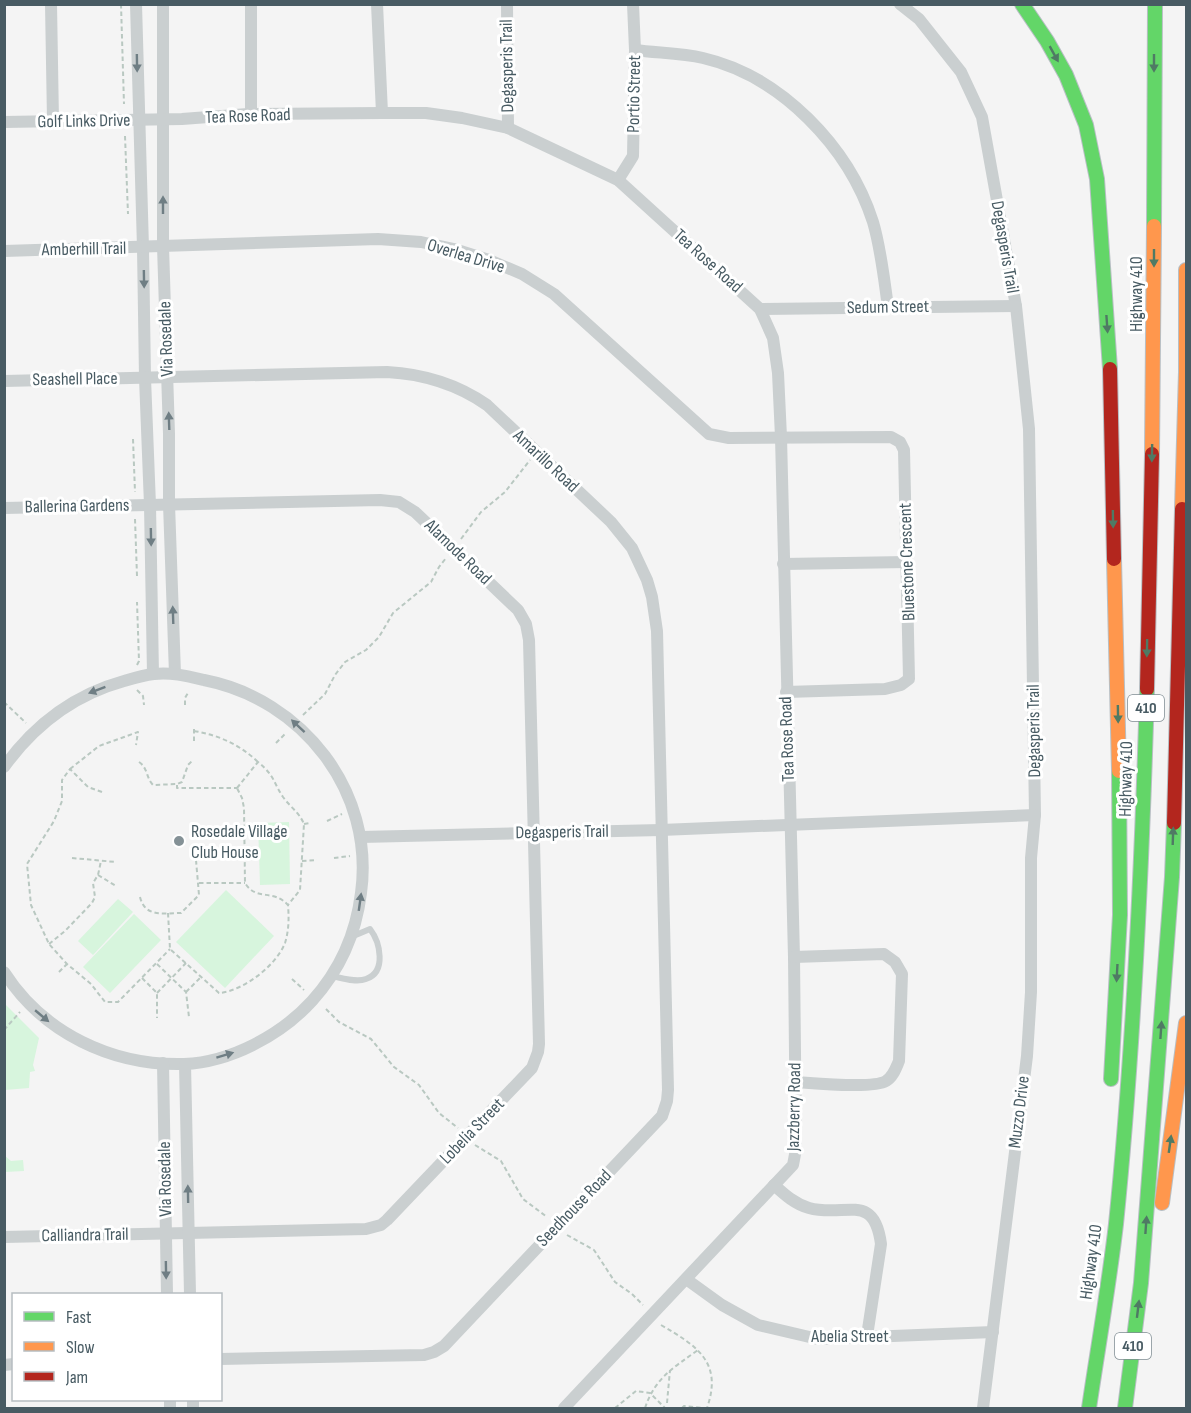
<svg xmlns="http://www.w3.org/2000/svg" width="1191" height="1413" viewBox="0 0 1191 1413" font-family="'Sofia Sans Condensed',sans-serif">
	<rect width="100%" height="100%" fill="#f4f4f4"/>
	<g fill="#d7f5dd">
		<path d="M289,822L290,884L260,885L258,823Z"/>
		<path d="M226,890L274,936L225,988L176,942Z"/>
		<path d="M118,899L133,912L93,955L78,941Z"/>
		<path d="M134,914L161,940L110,993L83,967Z"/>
		<path d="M4,1003L39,1038L33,1065L35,1071L30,1072L29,1088L5,1090Z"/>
		<path d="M4,1155L11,1161L23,1160L24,1171L5,1172Z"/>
	</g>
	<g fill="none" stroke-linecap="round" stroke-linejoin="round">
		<g stroke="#b8bfc4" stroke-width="16">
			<g id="fast">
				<path d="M1022,4L1047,41L1066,75L1086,125L1097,179L1110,369"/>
				<path d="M1154,226L1155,4"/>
				<path d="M1111,1079L1120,915L1119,771"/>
				<path d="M1089,1408C1098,1347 1109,1285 1116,1224C1134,1046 1142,867 1147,689"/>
				<path d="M1125,1408L1141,1283L1172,877L1174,823"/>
			</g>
		</g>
		<g stroke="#b8bfc4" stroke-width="16">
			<g id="slow">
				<path d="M1152,454L1154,226"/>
				<path d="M1182,509L1186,372V270"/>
				<path d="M1114,559L1119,771"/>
				<path d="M1162,1203L1186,1023"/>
			</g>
		</g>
		<g stroke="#b8bfc4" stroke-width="16">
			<g id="jam">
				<path d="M1110,369L1114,559"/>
				<path d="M1147,689L1152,454"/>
				<path d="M1174,823L1182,509"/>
			</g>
		</g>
		<g stroke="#b9c8c1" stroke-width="2" stroke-dasharray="4.5 3" stroke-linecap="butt">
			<path d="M121,4L124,104"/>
			<path d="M125,136L128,214"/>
			<path d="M133,439L135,492"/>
			<path d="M135,519L137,576"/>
			<path d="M461,539L481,512L505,492L530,460"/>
			<path d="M137,665L139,661L137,602"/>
			<path d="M137,690L143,696L144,705"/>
			<path d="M4,702L26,723"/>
			<path d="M185,705V698L189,691"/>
			<path d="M303,715L325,694L335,675L345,662L366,650L379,637L393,613L431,582L439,567L446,558"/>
			<path d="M194,729V743"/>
			<path d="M194,731C219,735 240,745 258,762"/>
			<path d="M276,743L285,734"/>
			<path d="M139,762C148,768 146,778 153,785L177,784L182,782L188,765L192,761"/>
			<path d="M70,769L99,746L138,732L136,745"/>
			<path d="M177,785V788H237"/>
			<path d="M237,788L258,762C275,776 273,782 283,797C290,807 299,812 304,824L300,890L288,905"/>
			<path d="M102,792L88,787L70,769L62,780V801L54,821L27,864L31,905L49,944L67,964L91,984L105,1002H118L170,949"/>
			<path d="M327,821L342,814"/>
			<path d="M304,824L310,823"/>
			<path d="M72,858L116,862"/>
			<path d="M334,858L350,856"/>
			<path d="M302,861L317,860"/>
			<path d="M98,875L116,886"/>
			<path d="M199,883H245"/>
			<path d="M140,897C145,918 164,913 181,913L199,895L196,860"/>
			<path d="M168,913L170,949L219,993C243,991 276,966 285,943C289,930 289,918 288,905C272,888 257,902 245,883L244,808L242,798L237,788"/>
			<path d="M49,944L65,931L92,903L95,897L93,883L98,875L101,861"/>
			<path d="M157,964L186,992L189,1017"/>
			<path d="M59,972L67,964"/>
			<path d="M142,978L157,993V1018"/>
			<path d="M292,979L304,990"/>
			<path d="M186,992L201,977"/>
			<path d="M157,993L186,963"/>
			<path d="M326,1009L339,1022L371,1039L394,1067L419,1085L439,1113L458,1128"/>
			<path d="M4,1030L20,1012"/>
			<path d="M475,1145L501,1161L523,1199L547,1217"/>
			<path d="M567,1235L594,1250L615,1282L632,1294L643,1305"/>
			<path d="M661,1325C697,1346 723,1362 707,1408"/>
			<path d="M667,1403L670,1370"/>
			<path d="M615,1408L636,1391L650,1393L665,1408"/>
			<path d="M645,1408C655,1378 673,1368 698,1350"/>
			<path d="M682,1408L684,1406L704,1408"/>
		</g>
		<path stroke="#cacfd0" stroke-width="6" d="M332,976C342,978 356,983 366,979C387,972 380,942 370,929L351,937"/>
		<g stroke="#cacfd0" stroke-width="12">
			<path d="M51,4L53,121"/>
			<path d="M136,4L143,248L145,378L150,505L153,674"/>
			<path d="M163,4V246L169,434V504L175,674"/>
			<path d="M251,4V114"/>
			<path d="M377,4L382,113"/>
			<path d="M507,4L508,128"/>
			<path d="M900,4L919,19L961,72L982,117L1016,306L1029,429L1035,815L1031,858V992L1027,1056L983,1408"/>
			<path d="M635,50C657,53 681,53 703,58C781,76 849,147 873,222C881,249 884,279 888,307"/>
			<path d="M4,122L182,119L248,114L382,113H426L462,118L508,128L618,180L760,309L773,338L778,373L781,437L794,957L796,1149L793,1165L564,1408"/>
			<path d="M618,180L633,156L635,50L633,4"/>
			<path d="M4,251L378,239L421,242L454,249L489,260L522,274L554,294L709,434L729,438L891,437L900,442L904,450L909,679L901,685L885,689L786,692"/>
			<path d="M760,309L1016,306"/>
			<path d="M4,381L387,372C424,374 457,384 487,405L611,522L632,548L647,580L652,597L657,631L668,1090L667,1101L662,1116L444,1346L434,1352L424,1355L220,1359"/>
			<path d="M4,508L380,500L399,502L415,512L518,610L526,624L529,640L539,1044L538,1052L532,1068L387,1220L381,1225L366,1229L4,1237"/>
			<path d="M783,564L907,562"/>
			<path d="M4,767C35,724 73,695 124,681C134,678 144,675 154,674C171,672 187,676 204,680C302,699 375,791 361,893C356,934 340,970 312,1001C281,1035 231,1062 184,1064C112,1066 43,1033 4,972"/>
			<path d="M361,837L661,830L1035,815"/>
			<path d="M794,957L884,954L895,962L902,974L899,1061C896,1068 893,1077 886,1081C873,1089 813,1083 796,1082"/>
			<path d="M163,1063L167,1294"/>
			<path d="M185,1064L190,1294"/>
			<path d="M774,1185C785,1195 795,1204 809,1208C845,1218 874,1191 881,1244L867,1336"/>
			<path d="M686,1279L722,1305L758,1325L818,1339L993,1332"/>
			<path d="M4,1365L14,1364"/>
			<path d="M170,1400V1408"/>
			<path d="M193,1400V1408"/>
		</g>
		<use href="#fast" stroke="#63d668" stroke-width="14"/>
		<use href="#slow" stroke="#ff974d" stroke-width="14"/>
		<use href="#jam" stroke="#b3261e" stroke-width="14"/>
	</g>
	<defs><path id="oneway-solid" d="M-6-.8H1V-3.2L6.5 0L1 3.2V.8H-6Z" transform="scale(1.5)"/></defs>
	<g fill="#4f7a64">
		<use href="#oneway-solid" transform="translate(1054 54) rotate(61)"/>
		<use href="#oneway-solid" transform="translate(1154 63) rotate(90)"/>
		<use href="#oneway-solid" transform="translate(1154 258) rotate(90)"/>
		<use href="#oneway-solid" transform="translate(1107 324) rotate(86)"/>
		<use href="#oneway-solid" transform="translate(1152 453) rotate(91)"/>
		<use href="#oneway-solid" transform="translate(1113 519) rotate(89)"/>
		<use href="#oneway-solid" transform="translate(1147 648) rotate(91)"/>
		<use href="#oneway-solid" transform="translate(1118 714) rotate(89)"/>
		<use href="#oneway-solid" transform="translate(1173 836) rotate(-88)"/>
		<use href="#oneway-solid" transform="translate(1117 973) rotate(93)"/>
		<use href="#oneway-solid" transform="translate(1161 1030) rotate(-86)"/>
		<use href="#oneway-solid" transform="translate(1170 1144) rotate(-82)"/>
		<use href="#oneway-solid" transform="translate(1146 1225) rotate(-86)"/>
		<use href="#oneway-solid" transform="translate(1138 1309) rotate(-83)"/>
	</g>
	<g fill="#6f7e84">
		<use href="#oneway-solid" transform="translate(137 63) rotate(89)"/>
		<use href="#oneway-solid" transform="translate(163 205) rotate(-90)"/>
		<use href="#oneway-solid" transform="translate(144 279) rotate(89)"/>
		<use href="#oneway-solid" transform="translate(169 421) rotate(-92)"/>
		<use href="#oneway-solid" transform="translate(151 537) rotate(89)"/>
		<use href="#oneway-solid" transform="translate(173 615) rotate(-92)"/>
		<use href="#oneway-solid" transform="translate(97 690) rotate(159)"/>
		<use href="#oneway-solid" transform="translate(298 726) rotate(-137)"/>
		<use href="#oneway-solid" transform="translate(360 902) rotate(-82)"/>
		<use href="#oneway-solid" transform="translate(42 1016) rotate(40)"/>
		<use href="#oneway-solid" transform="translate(225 1055) rotate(-17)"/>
		<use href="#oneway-solid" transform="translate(188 1194) rotate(-91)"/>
		<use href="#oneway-solid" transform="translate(166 1270) rotate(89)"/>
	</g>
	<circle fill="#849196" stroke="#fff" stroke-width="2" cx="179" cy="841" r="6"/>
	<g text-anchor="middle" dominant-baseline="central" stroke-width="6" stroke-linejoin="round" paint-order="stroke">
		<g fill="#fff" stroke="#7f8c92" stroke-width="1.5">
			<rect x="1128" y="695" width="36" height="26" rx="4.5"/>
			<rect x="1115" y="1333" width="36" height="26" rx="4.5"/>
		</g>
		<g font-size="16" font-weight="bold" fill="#485b63">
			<text x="1146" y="708">410</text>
			<text x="1133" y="1346">410</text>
		</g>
		<g font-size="18" fill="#485b63" stroke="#fff">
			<text transform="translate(507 66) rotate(-91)">Degasperis Trail</text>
			<text transform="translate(634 94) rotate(-89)">Portio Street</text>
			<text transform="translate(248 116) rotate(-2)">Tea Rose Road</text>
			<text transform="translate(84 121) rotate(-1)">Golf Links Drive</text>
			<text transform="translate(1005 247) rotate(80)">Degasperis Trail</text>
			<text transform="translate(84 249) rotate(-1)">Amberhill Trail</text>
			<text transform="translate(466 256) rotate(17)">Overlea Drive</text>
			<text transform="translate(708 261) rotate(42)">Tea Rose Road</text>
			<text transform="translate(1136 294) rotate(-90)">Highway 410</text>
			<text transform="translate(888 307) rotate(-1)">Sedum Street</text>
			<text transform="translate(166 339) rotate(-92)">Via Rosedale</text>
			<text transform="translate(75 379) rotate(-1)">Seashell Place</text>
			<text transform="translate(546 461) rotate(43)">Amarillo Road</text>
			<text transform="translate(77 506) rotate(-1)">Ballerina Gardens</text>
			<text transform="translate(458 552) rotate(44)">Alamode Road</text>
			<text transform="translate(907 562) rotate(-92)">Bluestone Crescent</text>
			<text transform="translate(1034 731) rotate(-91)">Degasperis Trail</text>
			<text transform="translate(787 739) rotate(-92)">Tea Rose Road</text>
			<text transform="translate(1126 779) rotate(-89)">Highway 410</text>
			<text transform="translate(562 832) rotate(-1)">Degasperis Trail</text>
			<text transform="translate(794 1107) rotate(-89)">Jazzberry Road</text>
			<text transform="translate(1019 1112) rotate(-83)">Muzzo Drive</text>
			<text transform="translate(472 1131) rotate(-46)">Lobelia Street</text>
			<text transform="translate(165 1179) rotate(-91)">Via Rosedale</text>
			<text transform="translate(574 1208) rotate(-46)">Seedhouse Road</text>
			<text transform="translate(85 1235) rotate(-1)">Calliandra Trail</text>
			<text transform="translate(1091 1262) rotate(-82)">Highway 410</text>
			<text x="850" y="1336">Abelia Street</text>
		</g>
		<g font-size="18" fill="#485b63" stroke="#fff" text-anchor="start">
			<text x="191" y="831">Rosedale Village<tspan x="191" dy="21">Club House</tspan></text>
		</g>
	</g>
	<rect width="1191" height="1413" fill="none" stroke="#485b63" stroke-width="12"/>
	<rect x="12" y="1293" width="210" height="108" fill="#ffffff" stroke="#b6bdc1" stroke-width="1.5"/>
	<rect x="24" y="1312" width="30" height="9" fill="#63d668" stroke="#b6bdc1" stroke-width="1.5"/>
	<text x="66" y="1323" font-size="18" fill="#485b63">Fast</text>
	<rect x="24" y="1342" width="30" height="9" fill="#ff974d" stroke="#b6bdc1" stroke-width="1.5"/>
	<text x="66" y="1353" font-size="18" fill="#485b63">Slow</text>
	<rect x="24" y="1372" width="30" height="9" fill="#b3261e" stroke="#b6bdc1" stroke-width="1.5"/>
	<text x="66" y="1383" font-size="18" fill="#485b63">Jam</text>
</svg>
